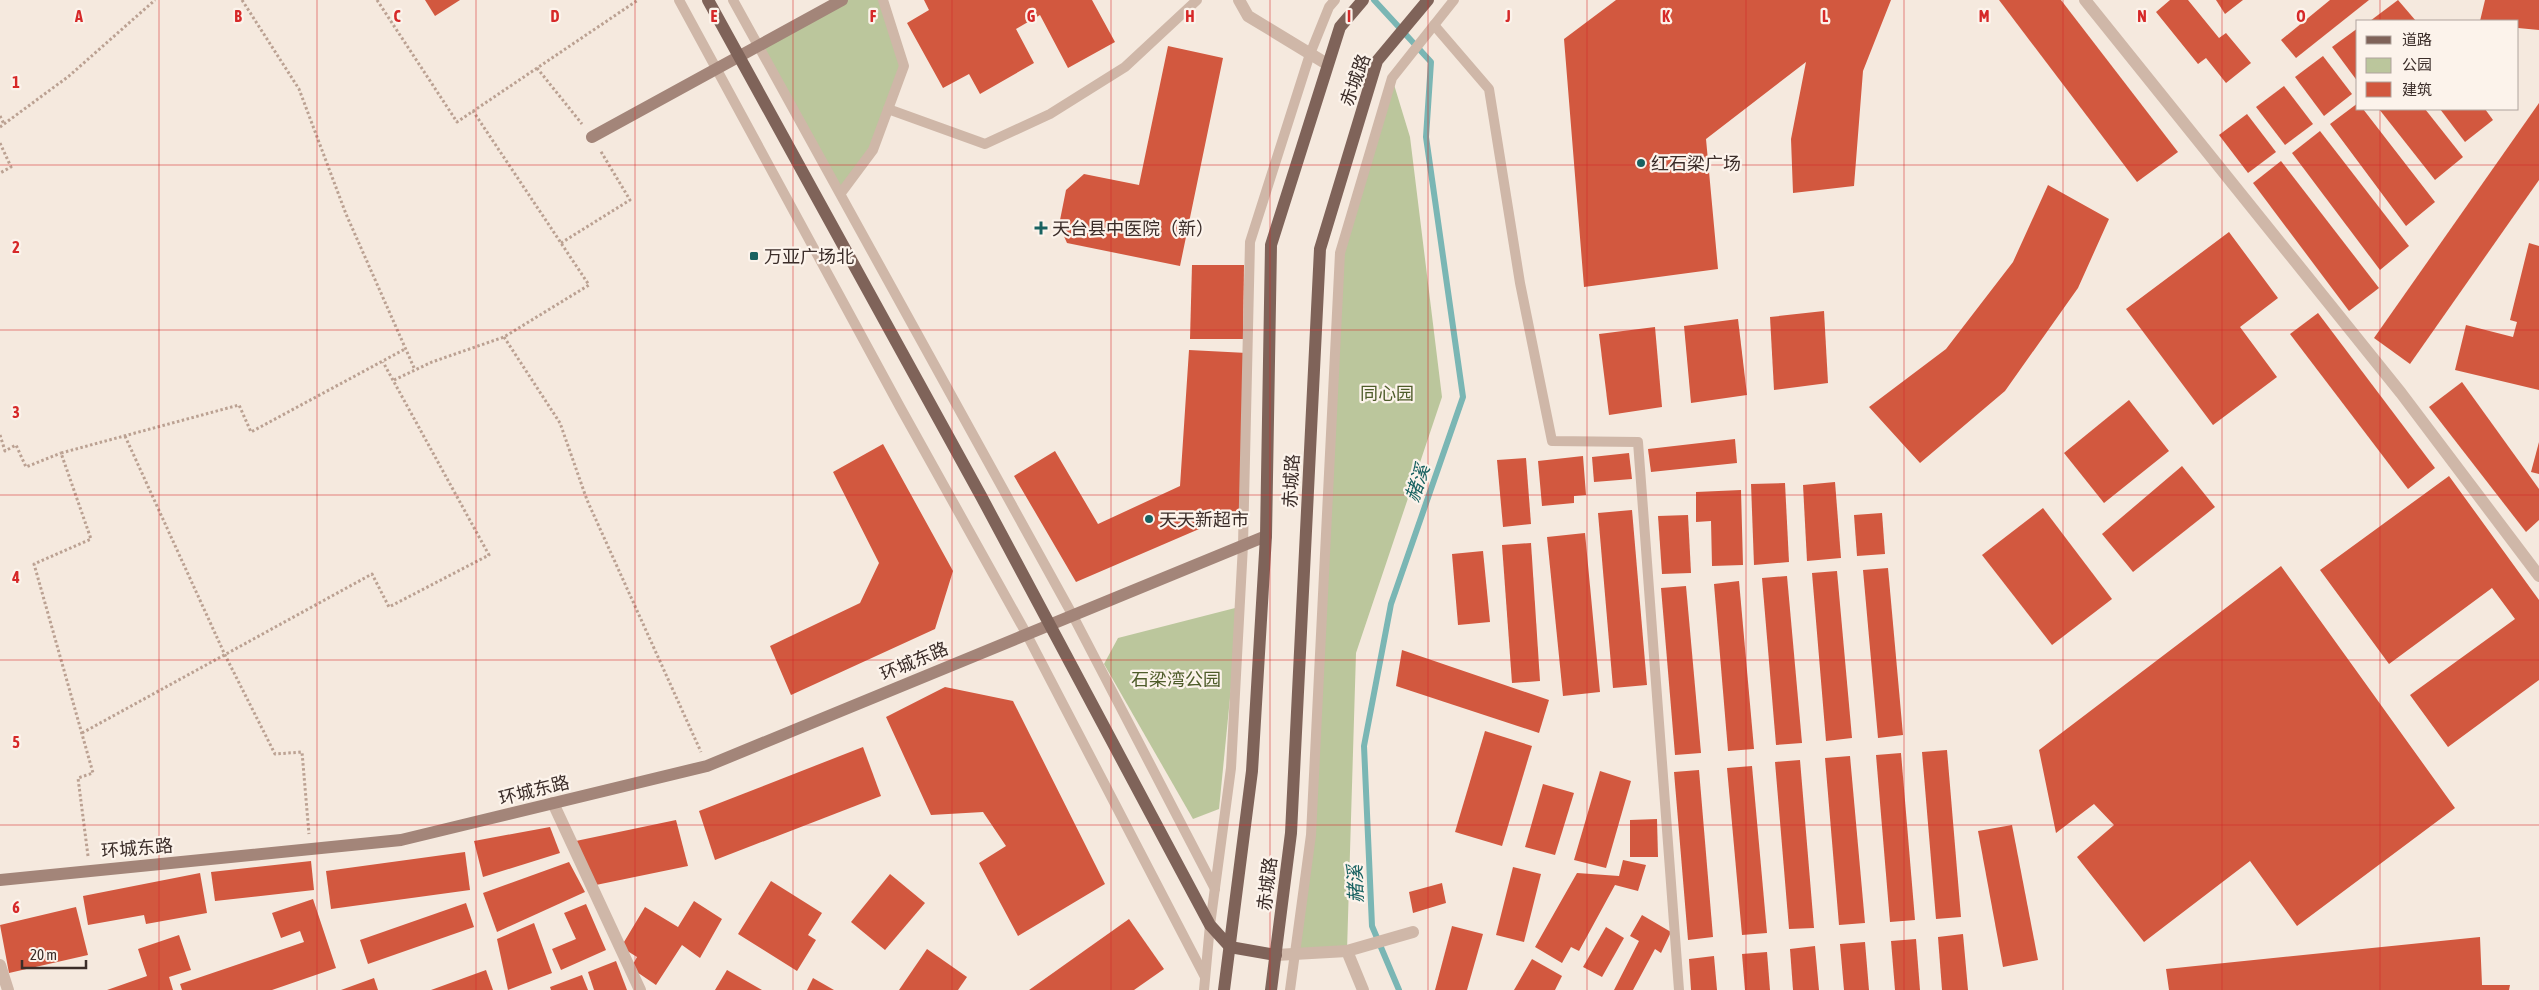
<svg xmlns="http://www.w3.org/2000/svg" width="2539" height="990" viewBox="0 0 2539 990" font-family="'Asap Condensed','Noto Sans SC',sans-serif">
	<rect width="100%" height="100%" fill="#f5e9de"/>
	<g fill="#bbc69c">
		<path d="M843,0H883L904,66L873,150L841,193L759,47Z"/>
		<path d="M1392,78L1410,137L1442,397L1356,653L1347,951L1295,953L1311,835L1340,253Z"/>
		<path d="M1239,607L1219,809L1193,819L1104,664L1118,638Z"/>
	</g>
	<g fill="none" stroke-linecap="round" stroke-linejoin="round">
		<path stroke="#7ab6b4" stroke-width="6" d="M1374,0L1431,62L1426,137L1463,397L1391,604L1364,746L1372,926L1399,990"/>
	</g>
	<g fill="#d2583f">
		<path d="M425,0H460L435,16Z"/>
		<path d="M924,0H1092L1115,42L1068,68L1040,15L1016,29L1034,63L980,94L969,74L943,88L907,23L929,10Z"/>
		<path d="M1616,0H1891L1863,71L1854,186L1793,193L1791,139L1806,62L1706,139L1718,269L1584,287L1564,39Z"/>
		<path d="M1999,0H2061L2178,152L2137,182Z"/>
		<path d="M2170,0H2188L2219,38L2226,33L2251,63L2226,83L2206,58L2198,64L2156,12Z"/>
		<path d="M2216,0H2243L2225,14Z"/>
		<path d="M2330,0H2369L2296,58L2281,40Z"/>
		<path d="M2398,0L2416,21H2370Z"/>
		<path d="M2485,0H2539V30L2518,28V21H2480Z"/>
		<path d="M2358,28V82L2332,47Z"/>
		<path d="M1168,46L1223,58L1180,266L1067,243L1059,225L1066,190L1084,174L1139,185Z"/>
		<path d="M2323,56L2352,94L2324,116L2295,77Z"/>
		<path d="M2284,86L2313,124L2285,145L2256,107Z"/>
		<path d="M2358,103V109H2363L2435,202L2406,226L2330,124Z"/>
		<path d="M2539,103V180L2410,364L2374,338Z"/>
		<path d="M2379,109H2425L2463,157L2435,180Z"/>
		<path d="M2440,109H2485L2493,120L2465,142Z"/>
		<path d="M2247,114L2276,152L2248,173L2219,135Z"/>
		<path d="M2320,131L2409,246L2380,270L2292,153Z"/>
		<path d="M2281,161L2379,288L2349,311L2253,183Z"/>
		<path d="M2048,185L2109,219L2078,288L2005,391L1920,463L1869,407L1946,349L2013,262Z"/>
		<path d="M2229,232L2278,298L2240,327L2277,377L2213,425L2126,309Z"/>
		<path d="M2529,243L2539,246V390L2455,370L2466,325L2513,337L2517,322L2510,320Z"/>
		<path d="M1192,265H1244L1243,339H1190Z"/>
		<path d="M1824,311L1828,383L1774,390L1770,317Z"/>
		<path d="M2318,313L2435,468L2408,489L2290,334Z"/>
		<path d="M1738,319L1747,395L1691,403L1684,326Z"/>
		<path d="M1655,327L1662,407L1609,415L1599,334Z"/>
		<path d="M1189,350L1247,353L1241,511L1076,582L1014,476L1055,451L1098,524L1180,486Z"/>
		<path d="M2462,382L2539,489V520L2526,532L2429,407Z"/>
		<path d="M2129,400L2169,451L2104,503L2064,453Z"/>
		<path d="M1735,439L1737,463L1651,472L1648,449Z"/>
		<path d="M2539,442V474L2531,472Z"/>
		<path d="M883,444L953,571L935,629L791,695L770,646L860,603L879,563L833,472Z"/>
		<path d="M1629,453L1632,479L1594,482L1592,457Z"/>
		<path d="M1583,456L1586,495L1574,496V503L1542,506L1538,461Z"/>
		<path d="M1526,458L1531,524L1503,527L1497,460Z"/>
		<path d="M2182,466L2215,507L2133,572L2102,534Z"/>
		<path d="M2449,476L2539,600V680L2448,747L2410,695L2515,619L2492,588L2389,664L2320,570Z"/>
		<path d="M1835,482L1841,558L1807,561L1803,485Z"/>
		<path d="M1785,483L1789,562L1754,565L1751,484Z"/>
		<path d="M1741,490L1743,565L1712,566L1711,521L1696,522V492Z"/>
		<path d="M2043,508L2112,599L2052,645L1982,555Z"/>
		<path d="M1632,510L1647,685L1613,688L1598,513Z"/>
		<path d="M1882,513L1885,554L1857,556L1854,515Z"/>
		<path d="M1688,515L1691,573L1662,574L1658,516Z"/>
		<path d="M1585,533L1600,692L1563,696L1547,537Z"/>
		<path d="M1531,543L1540,681L1512,683L1502,545Z"/>
		<path d="M1483,551L1490,622L1458,625L1452,554Z"/>
		<path d="M2281,566L2455,808L2297,926L2250,861L2144,942L2077,857L2114,825L2094,804L2056,833L2039,750Z"/>
		<path d="M1888,568L1903,735L1878,738L1863,570Z"/>
		<path d="M1837,571L1852,738L1826,741L1812,573Z"/>
		<path d="M1787,576L1802,743L1776,745L1762,578Z"/>
		<path d="M1739,581L1754,749L1728,751L1714,584Z"/>
		<path d="M1686,586L1701,753L1675,755L1661,588Z"/>
		<path d="M1402,650L1549,700L1539,733L1396,686Z"/>
		<path d="M945,687L1013,701L1105,884L1018,936L979,863L1006,846L983,812L931,815L886,717Z"/>
		<path d="M1485,731L1532,746L1502,846L1455,832Z"/>
		<path d="M863,747L881,796L715,860L699,811Z"/>
		<path d="M1947,750L1961,917L1936,919L1922,752Z"/>
		<path d="M1901,753L1915,920L1890,922L1876,755Z"/>
		<path d="M1850,756L1865,923L1839,925L1825,758Z"/>
		<path d="M1800,760L1814,928L1789,929L1775,762Z"/>
		<path d="M1752,766L1767,933L1742,935L1727,768Z"/>
		<path d="M1699,770L1713,937L1688,940L1674,772Z"/>
		<path d="M1600,771L1631,781L1606,868L1574,860Z"/>
		<path d="M1543,784L1574,793L1555,855L1525,847Z"/>
		<path d="M1657,819L1658,857H1630V820Z"/>
		<path d="M676,820L688,866L591,886L571,842Z"/>
		<path d="M2012,825L2038,960L2003,967L1978,831Z"/>
		<path d="M550,827L560,853L483,877L474,841Z"/>
		<path d="M465,852L470,890L331,909L326,871Z"/>
		<path d="M1623,860L1646,865L1638,891L1615,885L1579,951L1571,947L1562,963L1535,947L1577,873L1619,876Z"/>
		<path d="M311,861L314,890L215,901L211,872Z"/>
		<path d="M569,862L585,892L497,932L483,893Z"/>
		<path d="M1513,867L1541,874L1524,942L1496,935Z"/>
		<path d="M200,873L207,913L146,924L144,915L88,925L83,896Z"/>
		<path d="M890,874L925,903L885,950L851,922Z"/>
		<path d="M771,881L822,913L808,935L816,940L797,971L738,934Z"/>
		<path d="M1442,883L1446,903L1413,913L1409,892Z"/>
		<path d="M313,899L336,968L272,990H182L180,984L304,942L300,931L281,938L272,913Z"/>
		<path d="M694,901L722,919L700,958L682,945L656,985L631,968L637,957L621,947L645,907L678,927Z"/>
		<path d="M466,903L474,927L368,964L360,940Z"/>
		<path d="M586,904L606,950L561,970L552,949L576,939L564,913Z"/>
		<path d="M76,907L88,955L9,973L0,925Z"/>
		<path d="M1642,915L1671,932L1661,953L1655,949L1633,990H1614L1639,941L1630,936Z"/>
		<path d="M1129,919L1164,969L1134,990H1029Z"/>
		<path d="M534,923L552,973L508,990L497,939Z"/>
		<path d="M1452,926L1483,934L1467,990H1435Z"/>
		<path d="M1606,927L1624,938L1602,977L1583,967Z"/>
		<path d="M1963,934L1968,990H1942L1938,937Z"/>
		<path d="M179,935L191,970L169,977L173,990H107L147,976L138,949Z"/>
		<path d="M2480,937L2482,985H2510L2509,990H2169L2166,969Z"/>
		<path d="M1916,939L1920,990H1895L1891,941Z"/>
		<path d="M1865,942L1869,990H1844L1840,944Z"/>
		<path d="M1815,946L1819,990H1793L1790,949Z"/>
		<path d="M927,949L967,977L958,990H899Z"/>
		<path d="M1767,952L1770,990H1745L1742,954Z"/>
		<path d="M1714,956L1717,990H1691L1689,959Z"/>
		<path d="M1532,959L1562,976L1555,990H1514Z"/>
		<path d="M616,961L627,990H594L588,972Z"/>
		<path d="M486,970L493,990H431Z"/>
		<path d="M727,970L762,990H715Z"/>
		<path d="M582,975L588,990H551L550,987Z"/>
		<path d="M374,978L378,990H341Z"/>
		<path d="M813,978L834,990H807Z"/>
	</g>
	<g fill="none" stroke-linecap="round" stroke-linejoin="round">
		<g stroke="#bba192" stroke-width="3" stroke-dasharray="2.5 2.5" stroke-linecap="butt">
			<path d="M242,0L299,89L346,214L415,370"/>
			<path d="M377,0L457,122L638,0"/>
			<path d="M537,68L582,124"/>
			<path d="M0,116L4,124"/>
			<path d="M0,127L69,76L155,0"/>
			<path d="M0,143L11,167L0,173"/>
			<path d="M561,243L630,200L600,150"/>
			<path d="M504,337L560,423L587,500L701,752"/>
			<path d="M394,380L432,362L504,337L589,285L473,111"/>
			<path d="M0,435L5,451L16,445L26,467L61,453"/>
			<path d="M125,436L225,655L275,754L302,752L309,834"/>
			<path d="M82,733L372,574L389,607L489,555L383,362"/>
			<path d="M88,856L78,778L93,773L34,564L91,539L61,453L239,405L251,432L405,349"/>
		</g>
		<g stroke="#cfb7a8" stroke-width="10">
			<path d="M679,0L900,407L1026,633L1205,977"/>
			<path d="M733,0L1072,614L1215,889"/>
			<path d="M1434,25L1489,89L1520,283L1552,441L1638,442L1679,990"/>
			<path d="M888,109L985,144L1050,114L1125,67L1197,0"/>
			<path d="M841,193L873,150L904,66L883,0"/>
			<path d="M1204,990L1210,925L1231,768L1243,545L1250,242L1310,54L1329,7L1335,0"/>
			<path d="M1290,990L1311,835L1340,253L1392,78L1454,0"/>
		</g>
		<g stroke="#cfb7a8" stroke-width="12">
			<path d="M1239,0L1248,16L1327,64"/>
			<path d="M2085,0L2401,393L2539,576"/>
			<path d="M553,803L640,990"/>
			<path d="M1347,951L1413,932"/>
			<path d="M1276,955L1347,951L1363,990"/>
			<path d="M0,965L8,990"/>
		</g>
		<g stroke="#a38579" stroke-width="12">
			<path d="M592,137L842,0"/>
			<path d="M0,880L401,840L707,766L1266,536"/>
		</g>
		<g stroke="#7f6359" stroke-width="12">
			<path d="M708,0L981,496L1210,925L1230,947L1276,955"/>
			<path d="M1224,990L1252,771L1266,536L1271,245L1340,27L1363,0"/>
			<path d="M1271,990L1291,833L1320,249L1377,61L1428,0"/>
		</g>
	</g>
	<path fill="none" stroke="#d62828" stroke-width="1" stroke-opacity="0.55" d="M159,0V990M317,0V990M476,0V990M635,0V990M793,0V990M952,0V990M1111,0V990M1270,0V990M1428,0V990M1587,0V990M1746,0V990M1904,0V990M2063,0V990M2222,0V990M2380,0V21M2380,109V990M0,165H2539M0,330H2539M0,495H2539M0,660H2539M0,825H2539"/>
	<g fill="#196261" stroke="#fcf3eb" stroke-width="2">
		<circle cx="1641" cy="163" r="5"/>
		<path d="M1038.5 220.5h5v5h5v5h-5v5h-5v-5h-5v-5h5z"/>
		<rect x="749" y="251" width="10" height="10" rx="2.5"/>
		<circle cx="1149" cy="519" r="5"/>
	</g>
	<g text-anchor="middle" dominant-baseline="central" stroke-width="4.5" stroke-linejoin="round" paint-order="stroke">
		<g font-size="18" fill="#3b2d29" stroke="#fcf3eb">
			<text transform="translate(1355 80) rotate(-70)">赤城路</text>
			<text transform="translate(1291 481) rotate(-87)">赤城路</text>
			<text transform="translate(914 661) rotate(-23)">环城东路</text>
			<text transform="translate(534 790) rotate(-14)">环城东路</text>
			<text transform="translate(137 848) rotate(-5)">环城东路</text>
			<text transform="translate(1267 884) rotate(-83)">赤城路</text>
		</g>
		<g font-size="18" fill="#3b2d29" stroke="#fcf3eb" text-anchor="start">
			<text x="1651" y="163">红石梁广场</text>
			<text x="1052" y="228">天台县中医院（新）</text>
			<text x="764" y="256">万亚广场北</text>
			<text x="1159" y="519">天天新超市</text>
		</g>
		<g font-size="18" fill="#4e5c2a" stroke="#fcf3eb">
			<text x="1387" y="393">同心园</text>
			<text x="1176" y="679">石梁湾公园</text>
		</g>
		<g font-size="19" font-style="italic" fill="#196261" stroke="#fcf3eb">
			<text transform="translate(1417 483) rotate(-71)">赭溪</text>
			<text transform="translate(1355 884) rotate(-92)">赭溪</text>
		</g>
	</g>
	<g font-size="16" text-anchor="middle" font-weight="bold" fill="#d62828" stroke="#fcf3eb" stroke-width="4.5" stroke-linejoin="round" paint-order="stroke">
		<text x="79" y="22">A</text>
		<text x="238" y="22">B</text>
		<text x="397" y="22">C</text>
		<text x="555" y="22">D</text>
		<text x="714" y="22">E</text>
		<text x="873" y="22">F</text>
		<text x="1031" y="22">G</text>
		<text x="1190" y="22">H</text>
		<text x="1349" y="22">I</text>
		<text x="1508" y="22">J</text>
		<text x="1666" y="22">K</text>
		<text x="1825" y="22">L</text>
		<text x="1984" y="22">M</text>
		<text x="2142" y="22">N</text>
		<text x="2301" y="22">O</text>
		<text x="16" y="88">1</text>
		<text x="16" y="253">2</text>
		<text x="16" y="418">3</text>
		<text x="16" y="583">4</text>
		<text x="16" y="748">5</text>
		<text x="16" y="913">6</text>
	</g>
	<rect x="2356" y="20" width="162" height="90" fill="#fcf3eb" stroke="#afa49d"/>
	<rect x="2366" y="36" width="25" height="8" fill="#7f6359" stroke="#afa49d"/>
	<text x="2402" y="45" font-size="15" fill="#3b2d29">道路</text>
	<rect x="2366" y="58" width="25" height="15" fill="#bbc69c" stroke="#afa49d"/>
	<text x="2402" y="70" font-size="15" fill="#3b2d29">公园</text>
	<rect x="2366" y="82" width="25" height="15" fill="#d2583f" stroke="#afa49d"/>
	<text x="2402" y="95" font-size="15" fill="#3b2d29">建筑</text>
	<path d="M22 960v8h64v-8" fill="none" stroke="#3b2d29" stroke-width="2.5"/>
	<text x="30" y="960" font-size="15" fill="#3b2d29" stroke="#fcf3eb" stroke-width="4" paint-order="stroke">20 m</text>
</svg>
